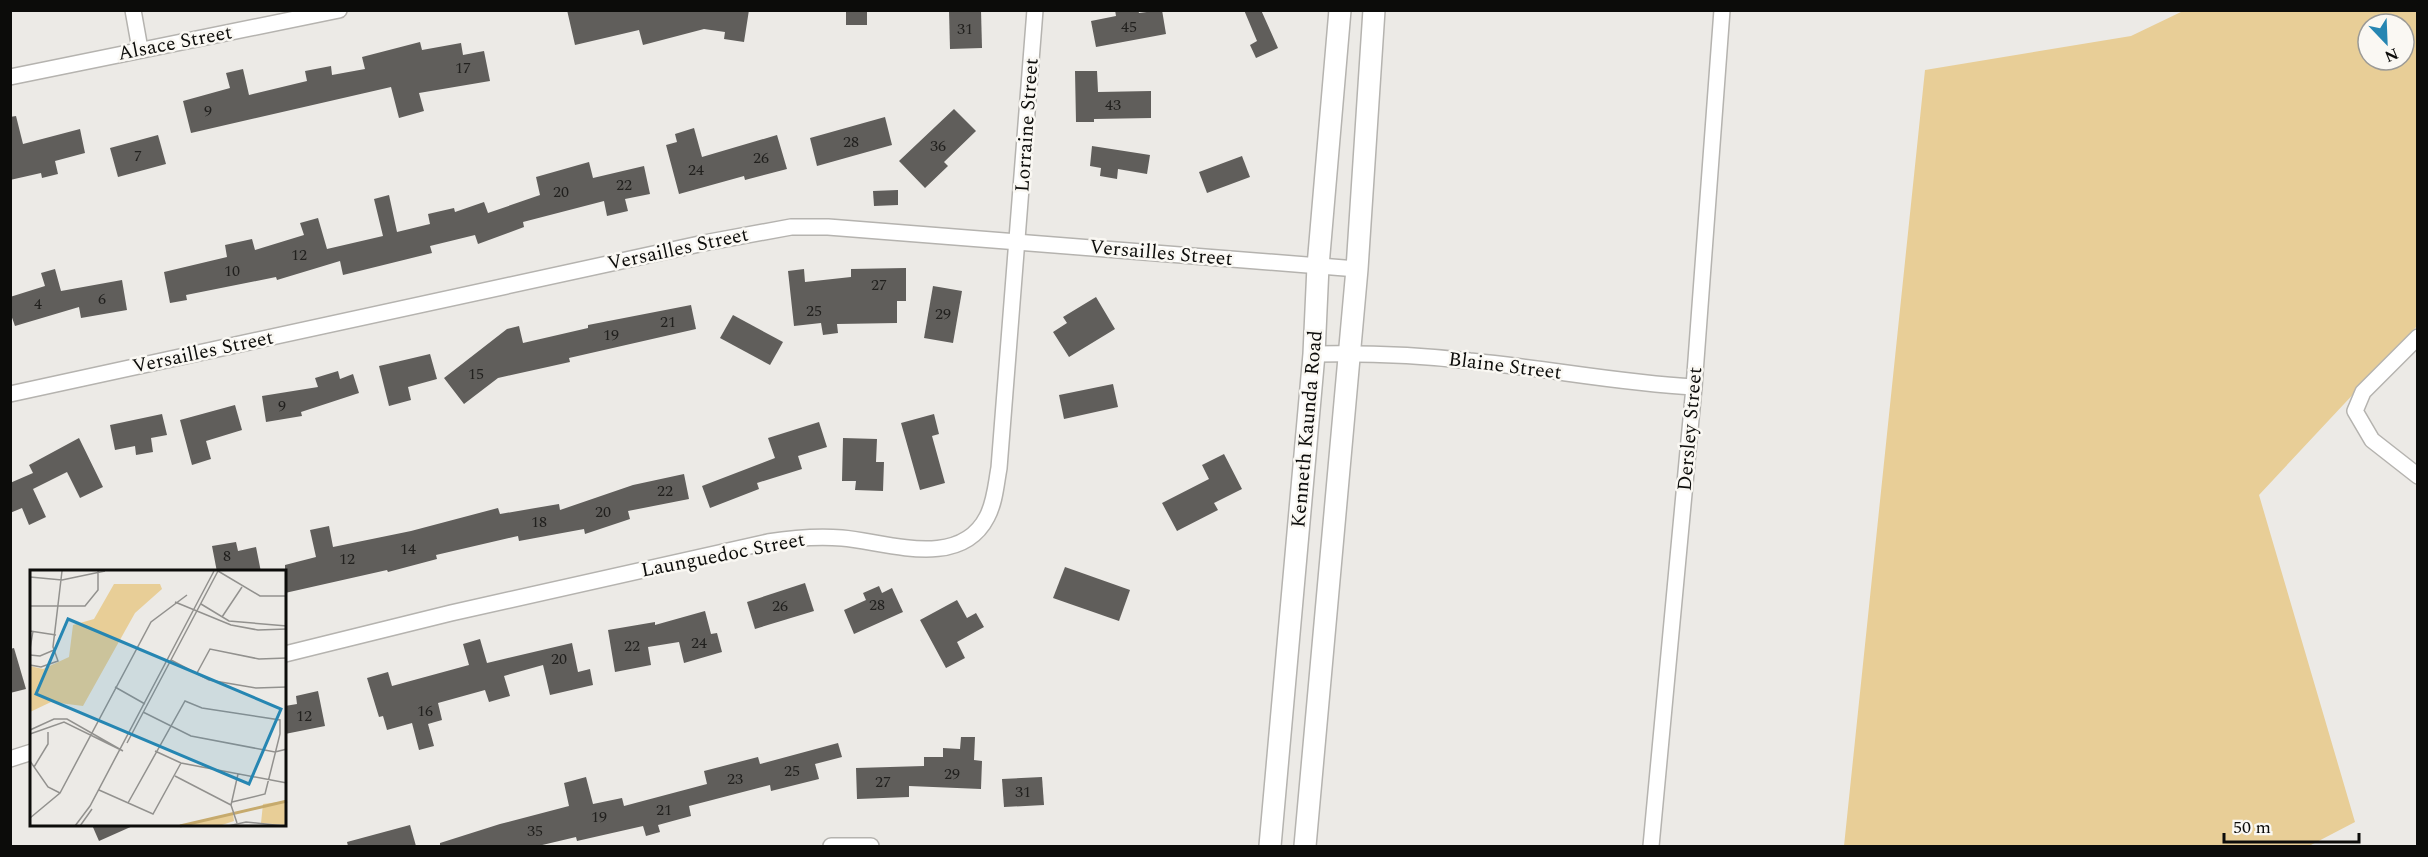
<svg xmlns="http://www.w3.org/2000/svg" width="2428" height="857" viewBox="0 0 2428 857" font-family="Spectral,serif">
	<rect width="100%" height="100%" fill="#eceae6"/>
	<path fill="#e8ce97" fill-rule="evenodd" d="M2183,11H2417V326L2259,495L2355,822L2309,846H1844L1925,70L2131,36ZM2368,24H2404V60H2368Z"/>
	<g fill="#605e5b">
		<path d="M567,10H749L744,42L724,39L725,32L704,29L643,45L639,30L575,45Z"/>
		<rect x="846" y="10" width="21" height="15"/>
		<path d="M949,10H981L982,48L950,49Z"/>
		<path d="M1115,10H1138L1139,13L1162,10L1166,34L1096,47L1091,21L1116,16Z"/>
		<path d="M1244,10H1261L1278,48L1256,58L1250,45L1257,41Z"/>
		<path d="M420,42L422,50L461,43L463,55L484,51L490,81L419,93L424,111L399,118L391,87L191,133L183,101L230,88L226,73L243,69L249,95L307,81L305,71L331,66L332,75L365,69L362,57Z"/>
		<path d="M1075,71H1097L1098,92L1151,91V118L1094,119V122H1076Z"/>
		<path d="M954,109L976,131L944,162L948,166L925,188L899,161Z"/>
		<path d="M16,116L23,144L80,129L85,153L55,161L58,174L42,178L41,173L10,180V117Z"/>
		<path d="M885,117L892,145L817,166L810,138Z"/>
		<path d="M694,128L702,157L777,135L787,169L745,180L744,176L679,194L666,145L677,142L675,134Z"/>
		<path d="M158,135L166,164L118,177L110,148Z"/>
		<path d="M1092,146L1150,155L1147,174L1118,169L1117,179L1100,176L1101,168L1090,166Z"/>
		<path d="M1242,156L1250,177L1207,193L1199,172Z"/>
		<path d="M589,162L593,178L644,166L650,194L625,199L628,211L607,216L604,201L523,222L524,227L478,244L475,235L430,246L432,253L343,275L340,261L277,280L276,277L186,295L187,300L170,303L164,272L227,257L225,245L252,239L255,250L304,235L300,223L318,218L327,249L383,236L374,199L389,195L397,232L430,224L428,214L454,208L455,212L484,202L488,213L540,195L536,177Z"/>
		<path d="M898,190V205L874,206L873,191Z"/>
		<path d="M906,268V301H897V323L837,324L838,333L823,335L821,323L794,326L788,271L804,269L805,282L851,277V269Z"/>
		<path d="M55,269L61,291L122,280L127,310L81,318L79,307L15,326L10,312V297L45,286L41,273Z"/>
		<path d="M933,286L962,291L953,343L924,338Z"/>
		<path d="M1096,297L1115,329L1069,357L1053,332L1067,323L1063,317Z"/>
		<path d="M691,305L696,329L569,358L570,362L498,378L464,404L444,378L507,329L519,326L523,343L588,328V325Z"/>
		<path d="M733,315L783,342L770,365L720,338Z"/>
		<path d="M430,354L437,379L408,387L411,400L389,406L379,366Z"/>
		<path d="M338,371L340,379L353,374L359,393L301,412L302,416L266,422L262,396L318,387L315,378Z"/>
		<path d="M1113,384L1118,407L1064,419L1059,395Z"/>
		<path d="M235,405L242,430L206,441L211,459L192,465L180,420Z"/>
		<path d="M162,414L167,435L151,438L153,452L136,455L135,446L115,450L110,425Z"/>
		<path d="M934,414L939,434L932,436L945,483L920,490L901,423Z"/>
		<path d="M819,422L827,447L798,456L802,469L757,483L759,489L710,508L702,486L775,458L768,438Z"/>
		<path d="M79,438L103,487L80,498L67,472L33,489L46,517L29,525L22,508L10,513V483L33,473L29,465Z"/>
		<path d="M843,438L877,439L876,462H884L883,491L855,490L856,481H842Z"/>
		<path d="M1224,454L1242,489L1214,503L1218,510L1177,531L1162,503L1209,479L1202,465Z"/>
		<path d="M684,474L689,499L628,511L630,519L585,534L584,529L519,541L518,536L436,555L437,559L388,572L387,570L285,593V565L316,557L310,530L329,526L333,547L411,531L498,508L500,514L559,504L560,510L633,485Z"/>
		<path d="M236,542L238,551L256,547L261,572H217L212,546Z"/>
		<path d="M1065,567L1130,590L1119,621L1053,598Z"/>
		<path d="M805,583L814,611L755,629L747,602Z"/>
		<path d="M879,586L882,593L892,588L903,612L854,634L844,610L866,600L863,593Z"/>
		<path d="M957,600L967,618L976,613L984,627L957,642L965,658L946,668L920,620Z"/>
		<path d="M705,611L711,634L717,633L722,652L684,663L679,642L648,647L651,665L615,672L608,630L655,622V625Z"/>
		<path d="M480,639L487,663L572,643L578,672L590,669L593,685L550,695L543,665L504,676L510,696L489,702L485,690L438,703L442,720L428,724L434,746L419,750L412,723L387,730L383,716L379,717L367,678L388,672L392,686L469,665L463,644Z"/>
		<path d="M14,648L26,689L10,693V649Z"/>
		<path d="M318,691L325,726L285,734V706L297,704L296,696Z"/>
		<path d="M961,737H975L974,760L982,761L981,789L909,786V797L857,799L856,768L924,766V757H943V748L960,749Z"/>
		<path d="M838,743L842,757L815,764L819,779L771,791L770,785L689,806L691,816L658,825L660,832L646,836L643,826L577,841L576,837L538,846H440V843L500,824L569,806L564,783L586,777L593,804L622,798L624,806L707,784L704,771L758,757L760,764Z"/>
		<path d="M1042,777L1044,805L1004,807L1002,779Z"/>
		<path d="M92,825H135L99,841Z"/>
		<path d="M410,825L416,846H348L347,842Z"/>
	</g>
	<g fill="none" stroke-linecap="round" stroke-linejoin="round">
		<g stroke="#b5b3af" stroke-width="18">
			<g id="minor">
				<path d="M133,10L140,49"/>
				<path d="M10,77L339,10"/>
				<path d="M2418,337L2363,392L2355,411L2372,440L2418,476"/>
				<path d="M1314,354C1367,353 1419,355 1470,361C1545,368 1619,383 1694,387"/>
				<path d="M10,394L704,243L791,227H828L1357,269"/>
				<path d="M285,654L451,613L768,542C793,538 816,536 842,538C887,542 960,570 987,517C995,502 996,484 999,468L1035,10"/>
				<path d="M10,759L32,752"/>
				<path d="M831,846H871"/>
				<path d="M1651,846L1694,387L1722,10"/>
			</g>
		</g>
		<g stroke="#b5b3af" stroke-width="24">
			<g id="secondary">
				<path d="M1270,846L1314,354L1318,266L1340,10"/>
				<path d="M1305,846L1357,269L1374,10"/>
			</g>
		</g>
		<use href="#minor" stroke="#fff" stroke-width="15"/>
		<use href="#secondary" stroke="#fff" stroke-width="21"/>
	</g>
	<g text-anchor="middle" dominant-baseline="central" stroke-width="5" stroke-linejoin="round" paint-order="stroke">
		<g font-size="16" fill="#21201e">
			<text x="1129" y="27">45</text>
			<text x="965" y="29">31</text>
			<text x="463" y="68">17</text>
			<text x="1113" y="105">43</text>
			<text x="208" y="111">9</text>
			<text x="851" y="142">28</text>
			<text x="938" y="146">36</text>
			<text x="138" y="156">7</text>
			<text x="761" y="158">26</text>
			<text x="696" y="170">24</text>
			<text x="624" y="185">22</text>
			<text x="561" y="192">20</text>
			<text x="299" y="255">12</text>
			<text x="232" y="271">10</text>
			<text x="879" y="285">27</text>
			<text x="102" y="299">6</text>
			<text x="38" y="304">4</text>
			<text x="814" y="311">25</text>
			<text x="943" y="314">29</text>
			<text x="668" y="322">21</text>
			<text x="611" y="335">19</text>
			<text x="476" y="374">15</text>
			<text x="282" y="406">9</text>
			<text x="665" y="491">22</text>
			<text x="603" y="512">20</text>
			<text x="539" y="522">18</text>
			<text x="408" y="549">14</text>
			<text x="227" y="556">8</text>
			<text x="347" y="559">12</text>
			<text x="877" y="605">28</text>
			<text x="780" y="606">26</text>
			<text x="699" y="643">24</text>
			<text x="632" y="646">22</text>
			<text x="559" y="659">20</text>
			<text x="425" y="711">16</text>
			<text x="304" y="716">12</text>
			<text x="792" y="771">25</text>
			<text x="952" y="774">29</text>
			<text x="735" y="779">23</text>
			<text x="883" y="782">27</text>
			<text x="1023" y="792">31</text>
			<text x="664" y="810">21</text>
			<text x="599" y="817">19</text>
			<text x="535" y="831">35</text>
		</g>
		<g font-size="20" fill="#0c0c0a" stroke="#faf8f3">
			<text transform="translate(175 43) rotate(-11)">Alsace Street</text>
			<text transform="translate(1027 125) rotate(-86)">Lorraine Street</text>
			<text transform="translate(678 249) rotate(-12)">Versailles Street</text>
			<text transform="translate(1161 253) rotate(5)">Versailles Street</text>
			<text transform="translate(203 352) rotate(-12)">Versailles Street</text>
			<text transform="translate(1505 366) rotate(7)">Blaine Street</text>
			<text transform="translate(1307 429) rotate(-85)">Kenneth Kaunda Road</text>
			<text transform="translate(1690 429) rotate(-85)">Dersley Street</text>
			<text transform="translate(723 555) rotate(-11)">Launguedoc Street</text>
		</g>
	</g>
	<g transform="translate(30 570)">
		<rect width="256" height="256" fill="#eceae6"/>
		<path d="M84,14H130L132,19L105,43L53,136L21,132L0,142V96L13,99L39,87L43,55L64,49ZM256,231V255L231,253L233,234ZM203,244L204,251L189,256H154Z" fill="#e8ce97"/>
		<path fill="none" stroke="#c6aa6d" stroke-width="3" d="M150,256L257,231"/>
		<path fill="none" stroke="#92918e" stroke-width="1.5" d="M188,1L230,26H257M0,7L32,10L75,1M145,32L201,55L228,60L257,59M171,34L199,51L257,56M0,36H55L68,20V1M192,47L212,17M0,61L26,65M0,79L3,61M0,85L10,86L24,80M141,90L179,110L226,118L257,117M0,95L11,97L28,91L23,77L32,1M167,103L180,79L229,89L257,88M85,117L115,134M113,142L161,166L245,182L257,179M0,160L24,149H37L93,181M0,164L34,152L91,180M97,173L188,1M125,181L151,193L257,213M0,191L18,217L30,223M4,197L18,174V162M145,206L201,235M69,220L123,244L151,193M98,233L155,131L172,138L250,150V164L235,224L202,232M0,248L30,223L121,52L157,25M207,253L201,235L208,204M45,256L60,236L184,1M50,256L62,239M198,256L216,252L254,256"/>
		<path fill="#2686b2" fill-opacity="0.15" stroke="#2686b2" stroke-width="3" d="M38,49L251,139L219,214L6,124Z"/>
		<rect width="256" height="256" fill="none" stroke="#0c0c0a" stroke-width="3"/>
	</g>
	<rect width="2428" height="857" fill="none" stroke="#0c0c0a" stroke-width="24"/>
	<g transform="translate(2386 42) rotate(157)"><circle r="28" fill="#faf8f3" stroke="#9b9a96" stroke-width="1.5"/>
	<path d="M0-4.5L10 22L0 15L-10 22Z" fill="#2686b2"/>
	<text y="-9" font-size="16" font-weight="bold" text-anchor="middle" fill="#0c0c0a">N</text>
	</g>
	<path d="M2224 833v9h135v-9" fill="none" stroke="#0c0c0a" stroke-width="3"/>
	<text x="2233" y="833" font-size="18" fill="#0c0c0a" stroke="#faf8f3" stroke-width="4.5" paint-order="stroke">50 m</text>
</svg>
